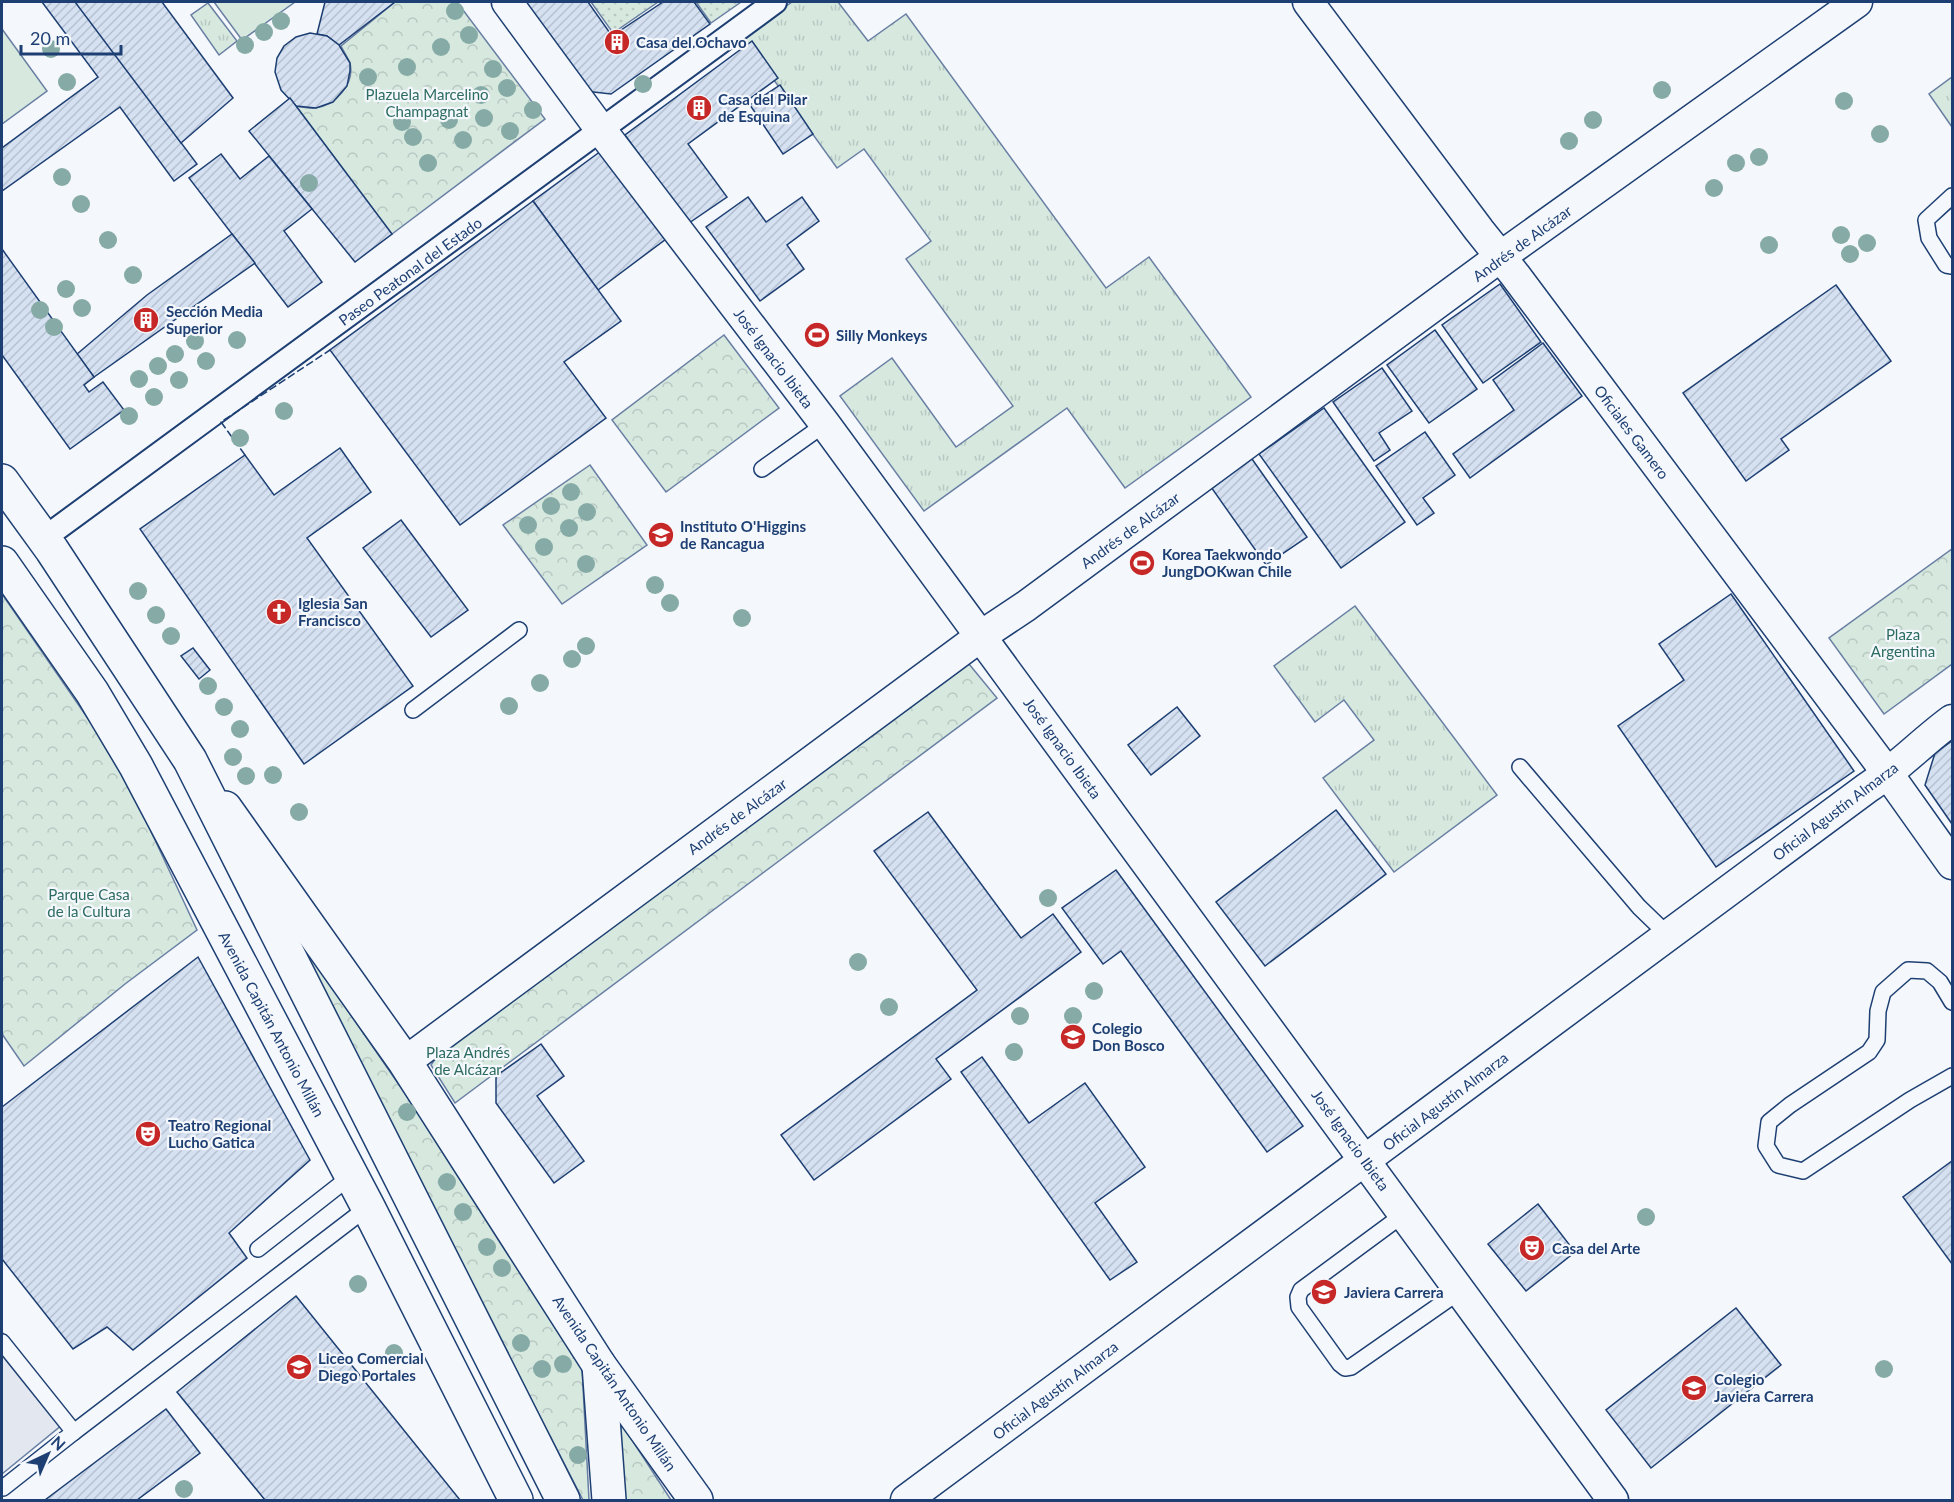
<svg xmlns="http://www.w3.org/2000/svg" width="1954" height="1502" viewBox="0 0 1954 1502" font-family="Lato,sans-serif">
	<defs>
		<pattern id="grass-tufts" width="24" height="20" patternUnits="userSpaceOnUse" patternTransform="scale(1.5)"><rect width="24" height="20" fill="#d7e8df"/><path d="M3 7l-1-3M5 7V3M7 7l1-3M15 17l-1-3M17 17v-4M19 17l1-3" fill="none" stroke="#b8c8c3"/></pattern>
		<pattern id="park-crowns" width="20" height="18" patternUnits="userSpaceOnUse" patternTransform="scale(1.5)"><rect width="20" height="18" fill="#d7e8df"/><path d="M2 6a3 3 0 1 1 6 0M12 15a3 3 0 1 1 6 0" fill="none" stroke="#b8c8c3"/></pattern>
		<pattern id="garden-dots" width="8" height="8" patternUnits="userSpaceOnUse" patternTransform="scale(1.5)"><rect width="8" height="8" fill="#d7e8df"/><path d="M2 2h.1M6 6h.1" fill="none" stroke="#b8c8c3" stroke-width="1.8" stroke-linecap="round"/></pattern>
		<pattern id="building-hatch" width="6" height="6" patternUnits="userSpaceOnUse" patternTransform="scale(1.5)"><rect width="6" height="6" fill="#d5e0f0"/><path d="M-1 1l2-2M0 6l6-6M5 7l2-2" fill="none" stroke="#b6c1d1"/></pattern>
	</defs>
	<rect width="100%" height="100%" fill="#f4f7fb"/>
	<g fill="url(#grass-tufts)" stroke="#687fa3" stroke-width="1.5">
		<path d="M792,2H838L868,41L906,14L1106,288L1149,257L1251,397L1125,488L1067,408L924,511L840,396L892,358L956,447L1013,406L906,259L931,241L864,149L837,168L743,37Z"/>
		<path d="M208,3L237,41L219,55L191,15Z"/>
		<path d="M1952,77V127L1929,94Z"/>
		<path d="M1355,606L1497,795L1394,872L1323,778L1374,740L1344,700L1315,722L1274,666Z"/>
	</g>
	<g fill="url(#park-crowns)" stroke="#687fa3" stroke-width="1.5">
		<path d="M395,2H457L545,119L392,234L296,106C302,107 309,109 315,108C335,106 355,84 350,63C348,58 344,52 341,46Z"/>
		<path d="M724,335L779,408L666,492L612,420Z"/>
		<path d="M590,465L647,545L562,604L503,525Z"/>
		<path d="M1952,549V664L1884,714L1829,638Z"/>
		<path d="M2,594L120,765L197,930L125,984L24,1066L2,1034Z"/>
		<path d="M969,664L997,698L455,1103L431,1065L444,1046Z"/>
		<path d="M309,954L406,1095L578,1355L582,1368L589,1500H583L305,959Z"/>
		<path d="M623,1426L671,1500H623L619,1430Z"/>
	</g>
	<g fill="url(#garden-dots)" stroke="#687fa3" stroke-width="1.5">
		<path d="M591,2H658L613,33Z"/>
		<path d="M696,2H741L711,23Z"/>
	</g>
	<g fill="#d7e8df" stroke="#687fa3" stroke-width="1.5">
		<path d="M214,2H295L242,40Z"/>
		<path d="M2,29L47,91L2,124Z"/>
	</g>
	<path fill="#e3e8f0" stroke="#687fa3" stroke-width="1.5" d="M2,1332L68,1420L2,1474Z"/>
	<g fill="url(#building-hatch)" stroke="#1d3f73" stroke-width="1.5">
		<path d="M42,2H76L197,164L174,181L120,107L2,191V148L98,77Z"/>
		<path d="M75,2H162L233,98L181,143Z"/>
		<path d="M325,2H395L339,45L327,36L317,34Z"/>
		<path d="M522,2H588L612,36L663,2H694L710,24L611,94L585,91Z"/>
		<path d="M310,33L327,36L339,45L350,63V71L347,86L333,102L316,108L296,106L281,90L275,72L277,58L284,46L296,37Z"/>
		<path d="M752,41L778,78L688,144L727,197L689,223L625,135Z"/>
		<path d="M780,85L813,134L783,154L750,105Z"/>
		<path d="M290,98L392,234L355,262L249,131Z"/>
		<path d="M601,151L666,239L598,290L533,201Z"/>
		<path d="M221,154L240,179L269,156L312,209L284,231L322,282L288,307L189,178Z"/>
		<path d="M748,197L766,222L802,197L819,221L787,245L804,269L760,301L706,227Z"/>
		<path d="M533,201L621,321L564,362L606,418L460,525L330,350Z"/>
		<path d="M232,234L255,263L94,377L77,354L147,295Z"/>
		<path d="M2,249L94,377L84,385L89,392L103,382L124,410L70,449L2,355Z"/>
		<path d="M1500,284L1541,342L1483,383L1442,325Z"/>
		<path d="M1836,285L1891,361L1781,439L1789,450L1746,481L1683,393Z"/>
		<path d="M1435,330L1477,389L1429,423L1387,365Z"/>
		<path d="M1543,343L1582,396L1470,478L1453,454L1514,410L1493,380Z"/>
		<path d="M1382,368L1412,411L1379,433L1390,450L1374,461L1333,402Z"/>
		<path d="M1324,408L1405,522L1341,568L1259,454Z"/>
		<path d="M1425,432L1455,475L1423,498L1434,513L1417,525L1376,466Z"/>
		<path d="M340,448L371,492L307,538L413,686L304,764L140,529L245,455L274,495Z"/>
		<path d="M1252,459L1307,537L1266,565L1211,487Z"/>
		<path d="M401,520L468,610L431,637L363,548Z"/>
		<path d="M1731,594L1854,771L1716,867L1618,726L1684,680L1659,644Z"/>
		<path d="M193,648L210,670L199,679L181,656Z"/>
		<path d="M1177,707L1200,736L1151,775L1128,745Z"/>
		<path d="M1952,741V824L1925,785L1935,753Z"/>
		<path d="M1336,810L1386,874L1265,966L1216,902Z"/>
		<path d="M928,812L1021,938L1053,914L1081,952L936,1059L951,1079L814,1180L781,1135L977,990L874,851Z"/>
		<path d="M1116,870L1303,1126L1267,1152L1121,951L1103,964L1062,908Z"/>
		<path d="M198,957L310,1160L229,1233L247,1258L133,1350L107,1327L73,1349L2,1259V1107Z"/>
		<path d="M541,1044L564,1076L537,1096L584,1161L554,1183L496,1103V1076Z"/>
		<path d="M982,1057L1029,1123L1085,1083L1145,1167L1095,1203L1137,1262L1110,1280L961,1072Z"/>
		<path d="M1952,1161V1264L1903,1197Z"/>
		<path d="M1538,1204L1575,1252L1526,1291L1488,1244Z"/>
		<path d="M296,1296L460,1500H265L177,1392Z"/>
		<path d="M1736,1308L1781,1365L1651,1468L1606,1410Z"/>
		<path d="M166,1409L200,1453L137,1500H45Z"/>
	</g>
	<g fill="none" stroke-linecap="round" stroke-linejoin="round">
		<g stroke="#1d3f73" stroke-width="18">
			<g id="service">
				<path d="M1952,196L1926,220L1929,238L1946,265L1952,266"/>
				<path d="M762,469L825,424"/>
				<path d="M413,710L519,630"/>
				<path d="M1520,767L1639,907L1668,935"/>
				<path d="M1952,1002L1940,982L1927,971L1908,970L1883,992L1878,1011L1877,1040L1869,1052L1790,1105L1769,1122L1766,1146L1778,1165L1803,1171L1910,1100L1952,1076"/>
				<path d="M1404,1214L1301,1290L1298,1297L1299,1307L1340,1364L1345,1368L1351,1367L1460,1291"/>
				<path d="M258,1249L351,1176"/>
				<path d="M2,1342L74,1432L3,1488L2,1486"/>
				<path d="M74,1432L368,1207"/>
			</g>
		</g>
		<g stroke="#1d3f73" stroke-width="26">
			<path id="pedestrian" d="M43,539L775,2"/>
		</g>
		<g stroke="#1d3f73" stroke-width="33">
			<g id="minor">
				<path d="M507,2L601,130L825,424L1613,1500"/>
				<path d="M1308,2L1479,230L1515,275L1888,774L1952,864"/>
				<path d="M405,1062L981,636L1026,606L1500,257L1857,2"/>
				<path d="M906,1500L1867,788C1898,768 1923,741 1952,720"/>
			</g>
		</g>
		<g stroke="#1d3f73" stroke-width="36">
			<path id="tertiary" d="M225,808L405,1062L599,1365L696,1500"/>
		</g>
		<g stroke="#1d3f73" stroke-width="36">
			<g id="secondary">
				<path d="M2,481L52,550L190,760L563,1500"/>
				<path d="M2,563L92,692L136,766L368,1207L516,1500"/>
				<path d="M599,1365L609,1500"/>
			</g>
		</g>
		<use href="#service" stroke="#f4f7fb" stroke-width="15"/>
		<use href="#pedestrian" stroke="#f4f7fb" stroke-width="22"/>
		<use href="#minor" stroke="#f4f7fb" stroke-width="30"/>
		<use href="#tertiary" stroke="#f4f7fb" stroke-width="33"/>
		<use href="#secondary" stroke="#f4f7fb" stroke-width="33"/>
		<path stroke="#1d3f73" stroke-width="1.5" stroke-dasharray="8 3" stroke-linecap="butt" d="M245,455L221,422L330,350"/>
	</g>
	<g fill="#86aba6">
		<circle cx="455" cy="11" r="9"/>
		<circle cx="281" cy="21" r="9"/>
		<circle cx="264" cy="32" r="9"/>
		<circle cx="469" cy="35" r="9"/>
		<circle cx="245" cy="45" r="9"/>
		<circle cx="441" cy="47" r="9"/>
		<circle cx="51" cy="49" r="9"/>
		<circle cx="407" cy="67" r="9"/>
		<circle cx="493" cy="69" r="9"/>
		<circle cx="368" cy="77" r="9"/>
		<circle cx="67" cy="82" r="9"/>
		<circle cx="643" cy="84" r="9"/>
		<circle cx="507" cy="88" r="9"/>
		<circle cx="1662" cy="90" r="9"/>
		<circle cx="481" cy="95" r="9"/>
		<circle cx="1844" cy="101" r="9"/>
		<circle cx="533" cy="110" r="9"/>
		<circle cx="484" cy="118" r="9"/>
		<circle cx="449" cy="120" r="9"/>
		<circle cx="1593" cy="120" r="9"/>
		<circle cx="402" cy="122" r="9"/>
		<circle cx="510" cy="131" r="9"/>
		<circle cx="1880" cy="134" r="9"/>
		<circle cx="413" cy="137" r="9"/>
		<circle cx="463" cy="140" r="9"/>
		<circle cx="1569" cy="141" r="9"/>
		<circle cx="1759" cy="157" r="9"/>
		<circle cx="428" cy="163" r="9"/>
		<circle cx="1736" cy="163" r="9"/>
		<circle cx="62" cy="177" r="9"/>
		<circle cx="309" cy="183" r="9"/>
		<circle cx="1714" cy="188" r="9"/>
		<circle cx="81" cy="204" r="9"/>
		<circle cx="1841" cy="235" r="9"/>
		<circle cx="108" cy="240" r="9"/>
		<circle cx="1867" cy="243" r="9"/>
		<circle cx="1769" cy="245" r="9"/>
		<circle cx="1850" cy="254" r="9"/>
		<circle cx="133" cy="275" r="9"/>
		<circle cx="66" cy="289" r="9"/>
		<circle cx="82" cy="308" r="9"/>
		<circle cx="40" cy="310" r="9"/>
		<circle cx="54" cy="327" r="9"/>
		<circle cx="237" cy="340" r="9"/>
		<circle cx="195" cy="341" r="9"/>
		<circle cx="175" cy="354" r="9"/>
		<circle cx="206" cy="361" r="9"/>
		<circle cx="158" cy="366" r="9"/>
		<circle cx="139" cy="379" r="9"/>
		<circle cx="179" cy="380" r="9"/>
		<circle cx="154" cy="397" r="9"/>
		<circle cx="284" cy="411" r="9"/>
		<circle cx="129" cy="416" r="9"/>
		<circle cx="240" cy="438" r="9"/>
		<circle cx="571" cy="492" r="9"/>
		<circle cx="551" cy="506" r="9"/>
		<circle cx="587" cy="512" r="9"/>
		<circle cx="528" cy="525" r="9"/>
		<circle cx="569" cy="528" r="9"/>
		<circle cx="544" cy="547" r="9"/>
		<circle cx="586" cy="564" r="9"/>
		<circle cx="655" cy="585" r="9"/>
		<circle cx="138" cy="591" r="9"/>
		<circle cx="670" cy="603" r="9"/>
		<circle cx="156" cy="615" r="9"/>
		<circle cx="742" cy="618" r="9"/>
		<circle cx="171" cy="636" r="9"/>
		<circle cx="586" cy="646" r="9"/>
		<circle cx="572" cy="659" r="9"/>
		<circle cx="540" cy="683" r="9"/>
		<circle cx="208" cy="686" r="9"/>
		<circle cx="509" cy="706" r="9"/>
		<circle cx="224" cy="707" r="9"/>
		<circle cx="240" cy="729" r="9"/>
		<circle cx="233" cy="757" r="9"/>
		<circle cx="273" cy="775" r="9"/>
		<circle cx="246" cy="776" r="9"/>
		<circle cx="299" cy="812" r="9"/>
		<circle cx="1048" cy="898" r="9"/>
		<circle cx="858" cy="962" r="9"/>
		<circle cx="1094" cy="991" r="9"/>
		<circle cx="889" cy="1007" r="9"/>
		<circle cx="1020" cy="1016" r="9"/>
		<circle cx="1073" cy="1016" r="9"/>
		<circle cx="1014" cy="1052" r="9"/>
		<circle cx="407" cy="1112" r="9"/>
		<circle cx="447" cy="1182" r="9"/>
		<circle cx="463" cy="1212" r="9"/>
		<circle cx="1646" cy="1217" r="9"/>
		<circle cx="487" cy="1247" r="9"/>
		<circle cx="502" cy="1268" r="9"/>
		<circle cx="358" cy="1284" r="9"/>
		<circle cx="521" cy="1343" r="9"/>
		<circle cx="394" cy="1353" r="9"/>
		<circle cx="563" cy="1364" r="9"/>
		<circle cx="542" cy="1369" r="9"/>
		<circle cx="1884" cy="1369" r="9"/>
		<circle cx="578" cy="1455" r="9"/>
		<circle cx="184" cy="1489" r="9"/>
	</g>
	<defs>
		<g id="building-disc" transform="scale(1.35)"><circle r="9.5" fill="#c62828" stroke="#f4f7fb"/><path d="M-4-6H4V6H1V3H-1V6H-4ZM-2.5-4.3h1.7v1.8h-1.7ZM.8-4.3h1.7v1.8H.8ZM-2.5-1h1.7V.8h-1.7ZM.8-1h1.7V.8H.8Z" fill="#fff"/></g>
		<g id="stadium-disc" transform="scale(1.35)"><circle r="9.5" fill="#c62828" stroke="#f4f7fb"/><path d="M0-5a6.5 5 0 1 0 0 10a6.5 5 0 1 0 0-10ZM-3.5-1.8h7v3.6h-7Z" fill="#fff"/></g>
		<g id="school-disc" transform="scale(1.35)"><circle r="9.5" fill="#c62828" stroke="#f4f7fb"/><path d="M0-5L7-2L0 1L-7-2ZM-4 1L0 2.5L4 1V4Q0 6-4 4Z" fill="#fff"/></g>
		<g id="church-disc" transform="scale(1.35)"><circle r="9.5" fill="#c62828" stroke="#f4f7fb"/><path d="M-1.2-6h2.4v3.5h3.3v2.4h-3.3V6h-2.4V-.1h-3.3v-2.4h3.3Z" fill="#fff"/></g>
		<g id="theatre-disc" transform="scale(1.35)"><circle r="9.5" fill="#c62828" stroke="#f4f7fb"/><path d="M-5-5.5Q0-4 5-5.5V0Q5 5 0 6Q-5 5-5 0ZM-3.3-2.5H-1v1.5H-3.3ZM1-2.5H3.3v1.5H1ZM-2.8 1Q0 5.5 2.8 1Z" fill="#fff"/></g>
	</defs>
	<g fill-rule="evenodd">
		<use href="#building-disc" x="617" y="42"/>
		<use href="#building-disc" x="699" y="108"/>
		<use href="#building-disc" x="146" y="320"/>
		<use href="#stadium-disc" x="817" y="335"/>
		<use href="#school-disc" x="661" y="535"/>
		<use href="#stadium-disc" x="1142" y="563"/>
		<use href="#church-disc" x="279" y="612"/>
		<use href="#school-disc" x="1073" y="1037"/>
		<use href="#theatre-disc" x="148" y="1134"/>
		<use href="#theatre-disc" x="1532" y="1248"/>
		<use href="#school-disc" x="1324" y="1292"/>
		<use href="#school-disc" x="299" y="1367"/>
		<use href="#school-disc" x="1694" y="1388"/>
	</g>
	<g text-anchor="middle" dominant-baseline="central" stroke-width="4.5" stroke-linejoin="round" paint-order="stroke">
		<g font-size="15" font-weight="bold" fill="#1d3f73" stroke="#f4f7fb" text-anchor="start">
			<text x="636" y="42">Casa del Ochavo</text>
			<text x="718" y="99">Casa del Pilar<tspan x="718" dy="17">de Esquina</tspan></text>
			<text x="166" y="311">Sección Media<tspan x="166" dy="17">Superior</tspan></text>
			<text x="836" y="335">Silly Monkeys</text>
			<text x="680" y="526">Instituto O'Higgins<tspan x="680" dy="17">de Rancagua</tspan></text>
			<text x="1162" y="554">Korea Taekwondo<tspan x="1162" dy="17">JungDOKwan Chile</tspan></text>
			<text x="298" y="603">Iglesia San<tspan x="298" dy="17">Francisco</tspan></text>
			<text x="1092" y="1028">Colegio<tspan x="1092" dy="17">Don Bosco</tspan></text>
			<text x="168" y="1125">Teatro Regional<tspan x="168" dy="17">Lucho Gatica</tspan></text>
			<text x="1552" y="1248">Casa del Arte</text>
			<text x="1344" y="1292">Javiera Carrera</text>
			<text x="318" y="1358">Liceo Comercial<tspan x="318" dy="17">Diego Portales</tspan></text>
			<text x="1714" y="1379">Colegio<tspan x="1714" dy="17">Javiera Carrera</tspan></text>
		</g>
		<g font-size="15" fill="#2c6c60" stroke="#f4f7fb">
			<text x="427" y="94">Plazuela Marcelino<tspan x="427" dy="17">Champagnat</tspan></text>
			<text x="1903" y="634">Plaza<tspan x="1903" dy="17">Argentina</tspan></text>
			<text x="89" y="894">Parque Casa<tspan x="89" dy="17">de la Cultura</tspan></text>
			<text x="468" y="1052">Plaza Andrés<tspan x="468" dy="17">de Alcázar</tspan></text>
		</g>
		<g font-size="15" fill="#1d3f73" stroke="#f4f7fb">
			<text transform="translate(1522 243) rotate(-36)">Andrés de Alcázar</text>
			<text transform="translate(410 271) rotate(-36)">Paseo Peatonal del Estado</text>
			<text transform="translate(774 358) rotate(53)">José Ignacio Ibieta</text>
			<text transform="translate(1632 432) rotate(53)">Oficiales Gamero</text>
			<text transform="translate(1130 530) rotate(-36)">Andrés de Alcázar</text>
			<text transform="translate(1063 748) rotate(54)">José Ignacio Ibieta</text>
			<text transform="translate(1835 811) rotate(-37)">Oficial Agustín Almarza</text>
			<text transform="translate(737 816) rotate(-36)">Andrés de Alcázar</text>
			<text transform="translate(272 1024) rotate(62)">Avenida Capitán Antonio Millán</text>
			<text transform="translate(1445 1101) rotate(-37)">Oficial Agustín Almarza</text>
			<text transform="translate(1351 1140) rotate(54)">José Ignacio Ibieta</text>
			<text transform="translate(615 1383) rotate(56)">Avenida Capitán Antonio Millán</text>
			<text transform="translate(1055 1390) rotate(-37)">Oficial Agustín Almarza</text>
		</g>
	</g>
	<rect width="1954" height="1502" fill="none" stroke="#1d3f73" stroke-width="6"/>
	<g transform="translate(48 1454) rotate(44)" stroke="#f4f7fb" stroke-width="4.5" paint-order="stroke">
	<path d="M0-4.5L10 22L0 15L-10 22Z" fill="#1d3f73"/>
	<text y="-9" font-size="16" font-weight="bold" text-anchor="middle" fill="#1d3f73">N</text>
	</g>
	<path d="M21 45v9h100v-9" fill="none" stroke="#1d3f73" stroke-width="3"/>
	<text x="30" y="45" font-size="18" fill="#1d3f73" stroke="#f4f7fb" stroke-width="4.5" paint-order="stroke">20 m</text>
</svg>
